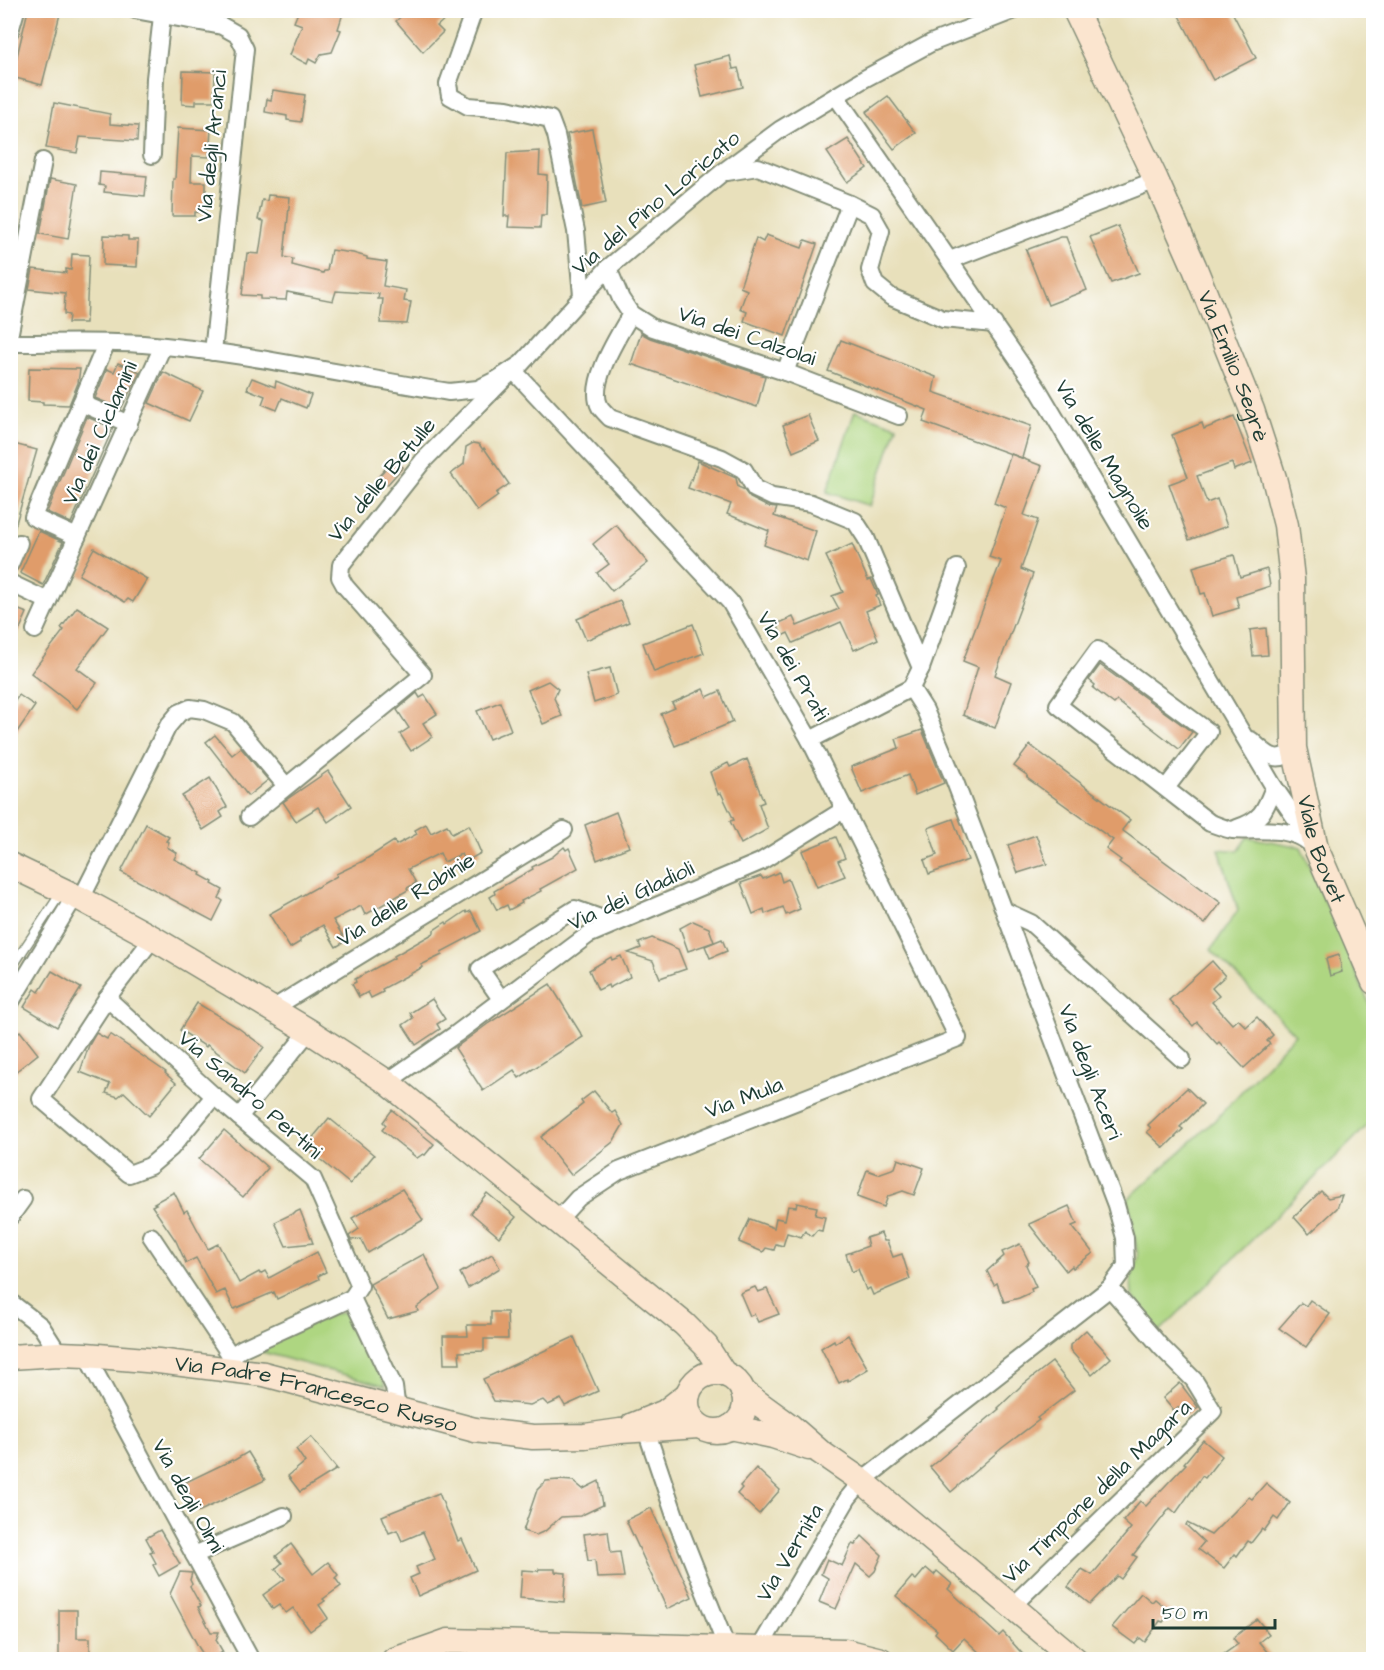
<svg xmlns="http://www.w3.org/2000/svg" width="1384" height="1670" viewBox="0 0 1384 1670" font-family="'Architects Daughter',sans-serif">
	<rect width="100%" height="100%" fill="#fff"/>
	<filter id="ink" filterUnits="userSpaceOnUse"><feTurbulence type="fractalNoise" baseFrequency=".0167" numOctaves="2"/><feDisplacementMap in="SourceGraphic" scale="12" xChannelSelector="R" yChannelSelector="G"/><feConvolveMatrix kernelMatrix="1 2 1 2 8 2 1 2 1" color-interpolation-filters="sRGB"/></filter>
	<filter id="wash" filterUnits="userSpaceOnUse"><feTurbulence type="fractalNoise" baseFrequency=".008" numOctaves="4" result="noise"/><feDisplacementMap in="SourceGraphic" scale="24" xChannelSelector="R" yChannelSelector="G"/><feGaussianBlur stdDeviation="1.35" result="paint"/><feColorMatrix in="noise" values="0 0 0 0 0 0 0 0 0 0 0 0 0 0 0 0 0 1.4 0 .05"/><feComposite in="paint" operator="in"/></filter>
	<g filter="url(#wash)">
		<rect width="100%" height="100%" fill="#e8e0bb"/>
		<g fill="#aed681" stroke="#668a5a" stroke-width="1.5">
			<path d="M855,411L897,426L870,506L827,492Z"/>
			<path d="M1247,837L1301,847L1373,1012V1120L1158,1333L1132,1295L1131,1279L1138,1257L1128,1199L1215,1120L1295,1034L1211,950L1238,910L1219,849L1238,851Z"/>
			<path d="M348,1312L355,1320L386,1386L255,1350L333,1314Z"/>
		</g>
		<g id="blocks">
			<g fill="#e09c6b">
				<path d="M28,10H61L42,85L12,77Z"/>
				<path d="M299,10H344L338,29L341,30L332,52L321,54L316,63L309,59L307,64L290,55L302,25L294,22Z"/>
				<path d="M408,10H439L446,18L437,26L443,32L423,52L396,21Z"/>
				<path d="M1176,10H1231L1256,58L1213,80Z"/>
				<path d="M730,56L733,69L738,68L743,87L702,97L694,65Z"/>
				<path d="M183,71L215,72L214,101H196V105L182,104Z"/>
				<path d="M273,90L305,95L301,122L287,120V116L265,112L267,99L271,100Z"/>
				<path d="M888,96L916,133L894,149L866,112Z"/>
				<path d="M54,103L110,114V124L138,126L137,141L80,137L77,153L46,148Z"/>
				<path d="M178,128L211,130L209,157L192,156L191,182H206V213L195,212V216H172L173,179H175Z"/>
				<path d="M592,129L606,203L582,208L567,134Z"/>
				<path d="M848,139L867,168L847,182L827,152Z"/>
				<path d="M540,151L539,174L547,175L546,215H541L540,228L508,227L509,216H504L507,153Z"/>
				<path d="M100,172L147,176L145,196L104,192L105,186L99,185Z"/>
				<path d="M50,179L77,184L68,239L40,234Z"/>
				<path d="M268,195L290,197L284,257L293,259L292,265L323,273L324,271H327L331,250L353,253L367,257V259L387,262L383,286L406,290L404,301L411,302L407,324L380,323L383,299H378L379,294L336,291L333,301L287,292L286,300L260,299V296L242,295L247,253L259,254L264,221L258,220L262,200L267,201Z"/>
				<path d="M1118,226L1139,273L1111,283L1090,237Z"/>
				<path d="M104,235L128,236V240H138L137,267L103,265Z"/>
				<path d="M766,235L802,248L805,240L817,244L785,336L744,321L747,312L740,309L747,290L740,287L756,238L763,242Z"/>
				<path d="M1061,237H1066L1087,290L1048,305L1026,250Z"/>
				<path d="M72,254L89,255L86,323H68L69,315L64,314L65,293L29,289L33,269L66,273V269L71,270Z"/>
				<path d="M641,333L650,338L765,376L757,407L631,364Z"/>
				<path d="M841,340L936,377L933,392L1031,426L1022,458L923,422L927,410L828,371Z"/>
				<path d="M118,363L140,372L121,409L95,398L107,369L114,372Z"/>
				<path d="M29,368L80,369L78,383L69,405L43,404V402L28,401Z"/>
				<path d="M163,372L203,391L189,421L149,403Z"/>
				<path d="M252,378L275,387L276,381L311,395L306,408L282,398L277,410L262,404L265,396L247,389Z"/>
				<path d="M808,415L819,441L793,452L783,425Z"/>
				<path d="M87,417L113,428L71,523L47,512Z"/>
				<path d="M1234,417L1252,463L1234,470L1232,463L1197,476L1207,503L1217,499L1227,526L1189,540L1169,484L1188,477L1172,435L1202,423L1204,429Z"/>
				<path d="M10,443L37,450L14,530L10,529Z"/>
				<path d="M473,443L479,444L483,450L484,448L509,484L496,493L498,496L477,511L451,474L464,464L466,447Z"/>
				<path d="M1011,454L1042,466L1024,515L1038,520L1021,569L1033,574L995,675L1011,682L995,728L963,715L978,667L963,661L1001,561L989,557L1006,508L994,503Z"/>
				<path d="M394,459L403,467L387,485L378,477Z"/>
				<path d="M698,461L736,478L738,487L743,489L750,498L768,507L777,508L774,516L816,531L807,561L764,545L769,531L727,514L731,504L688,488Z"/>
				<path d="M616,525L648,563L612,591L597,573L609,564L593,544Z"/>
				<path d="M39,531L63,542L43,585L20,573Z"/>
				<path d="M852,544L868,580L871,579L878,595L876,596L880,605L866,611L878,639L854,650L841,622L793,643L788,633L782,636L777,624L793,617L797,626L839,609L832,596L843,592L826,556Z"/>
				<path d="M94,548L147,579L133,602L128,599L125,602L79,575Z"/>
				<path d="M1234,555L1240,577L1267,569L1270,586L1236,597L1239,608L1212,616L1205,593L1201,594L1193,567Z"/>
				<path d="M620,601L629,622L586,640L577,619Z"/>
				<path d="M77,607L108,627L77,668L97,683L77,709L31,673L64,630L61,628Z"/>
				<path d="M14,608L27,613L10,651V615Z"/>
				<path d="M693,624L704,653L654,672L643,643Z"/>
				<path d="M1266,628L1268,655L1253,656L1250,630Z"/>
				<path d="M1100,665L1192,732L1179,749L1117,701L1114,704L1093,688L1095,685L1089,680Z"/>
				<path d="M610,668L617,695L594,703L586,674Z"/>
				<path d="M548,681L558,689L554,698L562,716L543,724L528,690Z"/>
				<path d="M703,689L707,697L720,691L733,722L675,746L661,714L675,708L672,703Z"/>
				<path d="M417,693L420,698L425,695L437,714L423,723L432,737L411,751L400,734L409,728L397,710Z"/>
				<path d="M19,695L35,706L10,742V708Z"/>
				<path d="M500,702L511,730L489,739L477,711Z"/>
				<path d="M922,730L944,783L915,795L908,775L862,793L851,767L899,748L896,739Z"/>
				<path d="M215,735L232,755L241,748L268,780L248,796L206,742Z"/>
				<path d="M1030,745L1130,820L1122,830L1221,903L1205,924L1119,862L1121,860L1106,849L1113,840L1027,778L1028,776L1014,766Z"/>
				<path d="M747,759L764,802L759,804L768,829L741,844L730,821L734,820L721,793L718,794L710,772L728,763L730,767Z"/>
				<path d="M328,771L351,806L328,822L318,807L296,821L283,802Z"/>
				<path d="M210,778L227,807L220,812L223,817L203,830L182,796Z"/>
				<path d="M616,812L629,847L597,860L585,825Z"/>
				<path d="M953,819L968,860L929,874L924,860L937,855L928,828Z"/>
				<path d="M146,824L169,837L166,841L169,842L167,847L177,853L174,859L201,873L200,875L213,882L212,884L223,890L219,898L223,901L213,921L121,872Z"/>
				<path d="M426,824L431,833L447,825L452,834L469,825L481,853L465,862L461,854L444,862L440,853L408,869L416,883L407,888L408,890L365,915L361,906L333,920L346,941L336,947L323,925L300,939V942L290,948L269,914L337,876L336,874L363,861L394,841L396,845L417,834L415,830Z"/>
				<path d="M1036,835L1047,864L1018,873L1008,845Z"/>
				<path d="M836,837L845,858L838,861L845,876L817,887L802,851Z"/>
				<path d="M564,847L566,850L569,848L578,868L540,889L541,891L521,901L522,903L509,910L507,905L497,910L490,897L495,894L494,891L533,869L532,867L552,857Z"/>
				<path d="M779,872L782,882L788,879L800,909L786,915L783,907L765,914L764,909L753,914L741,883L761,876L763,879Z"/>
				<path d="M466,911L467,913L471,911L481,931L441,952L442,955L421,965L423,967L382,989L383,992L371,998L368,992L359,997L352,984L356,982L355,979L394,958V956L434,933V930L446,922L447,924Z"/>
				<path d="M693,921L709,928L714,942L688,951L680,928Z"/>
				<path d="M652,938L678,949L686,969L660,978L653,961L628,953L641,948L639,943Z"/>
				<path d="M722,939L727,951L710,958L705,946Z"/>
				<path d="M1339,955L1342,972L1330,976L1326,959Z"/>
				<path d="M621,956L630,977L609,988L608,985L598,990L589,970L611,957L612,960Z"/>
				<path d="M1212,961L1225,976L1212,988L1219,996L1212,1002L1232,1024L1238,1019L1246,1027L1257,1017L1273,1035L1267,1041L1270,1044L1244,1068L1219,1042L1217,1044L1197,1022L1193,1026L1169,1000Z"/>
				<path d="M52,971L81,988L57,1027L24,1007L35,989L39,992Z"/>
				<path d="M550,984L583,1037L519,1078L514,1070L483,1091L455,1048L489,1023Z"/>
				<path d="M432,999L445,1019L437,1024L440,1029L416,1045L403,1025L413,1018L410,1013Z"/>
				<path d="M197,1003L237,1027L264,1047L245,1073L207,1045L206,1047L180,1030Z"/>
				<path d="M20,1031L38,1054L10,1076V1039Z"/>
				<path d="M96,1033L107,1039L110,1034L166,1072L165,1073L176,1083L149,1116L124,1092L118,1097L106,1093L110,1084L80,1072L89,1045Z"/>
				<path d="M1187,1088L1203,1104L1180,1127L1183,1129L1164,1148L1147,1132L1151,1128L1148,1125Z"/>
				<path d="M594,1091L612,1113L615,1111L623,1125L613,1142L571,1175L541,1137L583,1104L581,1101Z"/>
				<path d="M392,1110L434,1144L425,1155L423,1154L417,1158L382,1130L386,1125L383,1122Z"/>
				<path d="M329,1118L374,1155L350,1184L305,1147Z"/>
				<path d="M224,1130L268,1168L243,1197L199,1159Z"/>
				<path d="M898,1159L924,1168L914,1195L903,1191L888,1196L884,1207L857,1197L867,1170L878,1174L895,1168Z"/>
				<path d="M402,1189L423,1220L368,1253L361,1239L351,1240L349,1236L359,1229L352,1218Z"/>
				<path d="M1321,1191L1328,1198L1342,1195L1337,1208L1309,1234L1294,1217Z"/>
				<path d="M174,1192L184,1212L187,1210L208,1249L218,1244L239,1283L259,1272L260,1274L265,1271L269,1278L317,1252L326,1272L318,1276L319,1279L277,1299L274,1292L234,1309L225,1290L216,1294L196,1258L186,1263L176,1241L152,1206L156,1204L154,1203Z"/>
				<path d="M487,1193L516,1217L499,1237L471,1213Z"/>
				<path d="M797,1203L817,1207L815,1215L825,1217L822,1231L817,1230L812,1236L805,1231L801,1237L787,1233L783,1246L776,1244L774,1250L766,1248L763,1252L739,1242L750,1219L774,1228L776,1218L785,1220L788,1206L796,1207Z"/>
				<path d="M1069,1206L1077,1224L1072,1226L1093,1253L1073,1268L1072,1266L1066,1271L1029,1224Z"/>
				<path d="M300,1210L313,1243L286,1246L275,1222Z"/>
				<path d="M881,1233L884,1241H887L893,1257L902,1254L910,1279L873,1295L870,1288L866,1290L858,1269L852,1272L846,1254L868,1246L866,1238Z"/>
				<path d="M1020,1244L1029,1262L1026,1265L1036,1287L1031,1289L1032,1292L1019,1298L1004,1302L997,1283L994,1285L987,1271L1004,1256L1002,1252Z"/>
				<path d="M424,1254L441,1289L417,1307L418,1311L388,1319L370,1284Z"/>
				<path d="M492,1254L500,1268L468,1288L460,1273Z"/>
				<path d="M755,1287L758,1292L767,1289L779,1314L758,1322L754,1314L750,1316L740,1293Z"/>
				<path d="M1310,1300L1330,1314L1306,1347L1279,1328L1301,1303L1306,1306Z"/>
				<path d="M491,1312H507L508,1339H484V1351L459,1352L460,1364H444L443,1336H468L467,1325H491Z"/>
				<path d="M1086,1330L1111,1358L1092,1375L1070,1350V1345Z"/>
				<path d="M848,1335L868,1369L848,1381L847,1379L839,1383L821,1348L834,1340L835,1343Z"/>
				<path d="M574,1337L598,1391L565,1406L561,1399L548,1405L543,1400L530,1405L494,1401L483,1379Z"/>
				<path d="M1052,1362L1074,1390L1037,1418L1039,1420L1002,1448L951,1492L930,1467L999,1409L998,1408L1020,1387Z"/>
				<path d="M1180,1383L1198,1407L1187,1416L1179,1407L1174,1411L1163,1398Z"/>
				<path d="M311,1437L337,1469L300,1492L288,1476L305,1462L296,1449Z"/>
				<path d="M1203,1440L1222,1456L1205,1478L1202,1476L1176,1513L1170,1508L1133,1555L1137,1557L1121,1579L1117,1576L1090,1604L1068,1587L1082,1569L1092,1575L1131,1528L1123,1521L1140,1501L1146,1506L1186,1464L1184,1463Z"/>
				<path d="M248,1452L265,1480L198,1512L184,1483L232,1460L233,1461Z"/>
				<path d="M756,1468L780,1490L759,1514L737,1494L742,1488L740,1486Z"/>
				<path d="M559,1480L573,1481L583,1489L599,1481L603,1505L580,1516L561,1517L545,1531L536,1535L523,1531L537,1490L546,1481Z"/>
				<path d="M1266,1483L1290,1503L1278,1520L1274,1517L1264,1531L1262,1529L1251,1543L1248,1541L1237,1556L1235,1554L1224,1568L1198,1549L1204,1542L1186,1525L1187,1523L1211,1535L1249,1497L1252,1499Z"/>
				<path d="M439,1493L458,1541L462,1539L476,1570L418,1596L410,1578L419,1574L416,1567L435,1559L423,1532L402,1541L397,1530L389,1533L382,1516Z"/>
				<path d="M651,1508L692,1597L667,1609L626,1520Z"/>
				<path d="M160,1530L180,1564L159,1576L153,1565L156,1563L150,1552L153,1551L146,1538Z"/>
				<path d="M608,1531L611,1553L620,1552L624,1577L597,1578L595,1560L588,1561L584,1534Z"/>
				<path d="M862,1536L882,1555L875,1571L870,1576L856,1564L836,1609L819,1602L827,1582L828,1578L821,1574L827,1559L842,1566L852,1544L855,1545Z"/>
				<path d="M291,1544L313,1574L328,1562L338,1575L335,1578L341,1586L323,1599L325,1601L319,1605L328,1618L310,1631L293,1608L286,1613L279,1605L273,1609L263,1595L285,1579L275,1569L282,1563L276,1556Z"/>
				<path d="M926,1568L934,1575L937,1571L952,1584L948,1589L999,1636L1003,1632L1027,1659H986L964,1638L953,1650L935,1633L937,1630L896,1596L912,1577L916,1580Z"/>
				<path d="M539,1569H555V1572L566,1573L564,1602L520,1598L522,1570L538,1571Z"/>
				<path d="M180,1572L192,1573L190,1580L192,1584L190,1586L201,1606L198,1607L211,1632H219L216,1640L223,1652L211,1659L209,1657L206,1659L199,1648L170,1594Z"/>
				<path d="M1141,1593L1152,1602L1155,1599L1171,1612L1163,1622L1160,1621L1145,1642L1140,1638L1135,1644L1112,1627Z"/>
				<path d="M59,1610H77V1638H90V1659H59Z"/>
				<path d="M1257,1619L1269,1634L1259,1642L1273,1659H1217L1238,1644L1233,1638Z"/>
			</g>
		</g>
	</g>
	<g filter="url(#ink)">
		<use href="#blocks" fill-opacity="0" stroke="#848e78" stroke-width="1.5"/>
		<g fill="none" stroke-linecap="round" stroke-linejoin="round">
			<g stroke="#848e78" stroke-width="11">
				<path id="lane" d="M10,970L61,893"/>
			</g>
			<g stroke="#848e78" stroke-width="20">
				<g id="street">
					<path d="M135,10L222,26L238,35L245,49L213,352"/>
					<path d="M474,10L448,84L450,96L468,106L507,109L550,119L556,135L576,231L582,295"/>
					<path d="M10,31L16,10"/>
					<path d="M836,96L1038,389L1274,787L1311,841"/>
					<path d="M152,155L155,78L162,16"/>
					<path d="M727,172L758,167L850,204L872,215L881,231L870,270L875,284L891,297L943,319L994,324"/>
					<path d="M950,260L1156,180"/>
					<path d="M608,268L621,299L631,314L653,328L785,372L899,416"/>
					<path d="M631,314C619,335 587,384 600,407C603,411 607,415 610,418L722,458L744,470L755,489L772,497L811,503L855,521L866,538L921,668L911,688"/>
					<path d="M10,332L43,161"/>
					<path d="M10,343C54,343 100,341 143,344C245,352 347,376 449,392L478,389L498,379L521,364L608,268L723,172L781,129L864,79L931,43L1015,10"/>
					<path d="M785,372L850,204"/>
					<path d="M81,403L129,424"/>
					<path d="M77,537L33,517L106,344"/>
					<path d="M10,564L19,543"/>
					<path d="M10,583L48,601"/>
					<path d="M35,630L163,346"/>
					<path d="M921,668L957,568"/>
					<path d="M1251,740C1266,754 1278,767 1294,748"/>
					<path d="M1166,788L1209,732L1098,650L1058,705L1210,823C1217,825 1225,829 1233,830C1259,832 1289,825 1311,844"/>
					<path d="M249,817L423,675L345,586L340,577L341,565L423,461L513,370L730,602L810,740L958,1038L619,1171L578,1198L558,1220"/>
					<path d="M1237,828C1262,820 1265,810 1274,787"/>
					<path d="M81,899L168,726L179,713L190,708L204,710L233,722L286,786"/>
					<path d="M1005,911L1031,923L1182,1059"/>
					<path d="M153,938L107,998L214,1096L313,1179L360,1286L352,1298"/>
					<path d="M107,998L41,1099L129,1174L150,1166L171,1148L214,1096"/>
					<path d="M501,999L480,969L575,909L614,923"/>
					<path d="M10,1003L75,896"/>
					<path d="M272,1009L564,830"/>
					<path d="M387,1082L456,1034L588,935L760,862L845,809"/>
					<path d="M239,1117L309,1031"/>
					<path d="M10,1217L23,1199"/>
					<path d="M151,1236L231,1356"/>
					<path d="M352,1298L394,1387L397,1410"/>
					<path d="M10,1302L41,1326L59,1354"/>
					<path d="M86,1355L251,1660"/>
					<path d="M224,1369L231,1356L243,1348L352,1298"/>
					<path d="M646,1430L677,1522L727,1648"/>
					<path d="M194,1555L284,1516"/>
					<path d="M1012,1606L1213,1411L1194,1380L1161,1347L1110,1288"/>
					<path d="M759,1649L848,1498L862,1481L1110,1288L1126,1266L1125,1238L1116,1205L954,779L925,710L911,688L810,740"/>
				</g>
			</g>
			<g stroke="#848e78" stroke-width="27">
				<g id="secondary">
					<path id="s1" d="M1075,10L1156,180L1194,266L1252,410L1274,478L1286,525L1292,579L1294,748L1316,848L1374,982"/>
					<path d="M10,865L81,899L153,938L309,1031L387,1082L684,1324L706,1346L724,1374"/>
					<path id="s2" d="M10,1357L59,1354L86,1355L158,1361L264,1374L475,1430L533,1437L585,1436L620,1431L699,1426"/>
					<circle cx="716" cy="1402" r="29"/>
					<path d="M743,1392L790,1426L820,1452L862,1481L1076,1660"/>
					<path d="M633,1425L665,1412L688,1394"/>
					<path d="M730,1427L773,1436L809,1448"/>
					<path d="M394,1660L448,1641L845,1651L881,1660"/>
				</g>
			</g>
			<use href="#lane" stroke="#fff" stroke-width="8"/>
			<use href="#street" stroke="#fff" stroke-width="16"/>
			<use href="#secondary" stroke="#fbe5cf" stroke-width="24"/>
		</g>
	</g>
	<g text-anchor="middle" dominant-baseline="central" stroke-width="4.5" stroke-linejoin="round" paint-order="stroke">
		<g font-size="22" fill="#1f3d34" stroke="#fff">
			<text transform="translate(212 146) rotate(-84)">Via degli Aranci</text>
			<text transform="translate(656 203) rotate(-40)">Via del Pino Loricato</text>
			<text transform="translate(747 336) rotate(19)">Via dei Calzolai</text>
			<text stroke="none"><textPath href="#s1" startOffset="390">Via Emilio Segrè</textPath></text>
			<text transform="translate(100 433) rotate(-66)">Via dei Ciclamini</text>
			<text transform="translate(1104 455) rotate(59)">Via delle Magnolie</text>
			<text transform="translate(382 480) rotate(-50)">Via delle Betulle</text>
			<text transform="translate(793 666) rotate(60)">Via dei Prati</text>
			<text stroke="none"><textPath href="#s1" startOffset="886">Viale Bovet</textPath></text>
			<text transform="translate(631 896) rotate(-25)">Via dei Gladioli</text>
			<text transform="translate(406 900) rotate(-32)">Via delle Robinie</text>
			<text transform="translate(1090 1072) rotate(69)">Via degli Aceri</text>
			<text transform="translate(250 1095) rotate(41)">Via Sandro Pertini</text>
			<text transform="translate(744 1098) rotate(-21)">Via Mula</text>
			<text stroke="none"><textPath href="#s2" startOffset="310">Via Padre Francesco Russo</textPath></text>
			<text transform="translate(1097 1492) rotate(-44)">Via Timpone della Magara</text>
			<text transform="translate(188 1496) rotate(61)">Via degli Olmi</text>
			<text transform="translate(790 1553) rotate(-59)">Via Vernita</text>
		</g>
	</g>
	<rect width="1384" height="1670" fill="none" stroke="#fff" stroke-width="36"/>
	<path d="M1153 1619v9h122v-9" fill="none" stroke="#1f3d34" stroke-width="3"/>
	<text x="1162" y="1619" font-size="18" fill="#1f3d34" stroke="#ffffff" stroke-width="4.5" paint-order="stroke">50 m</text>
</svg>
